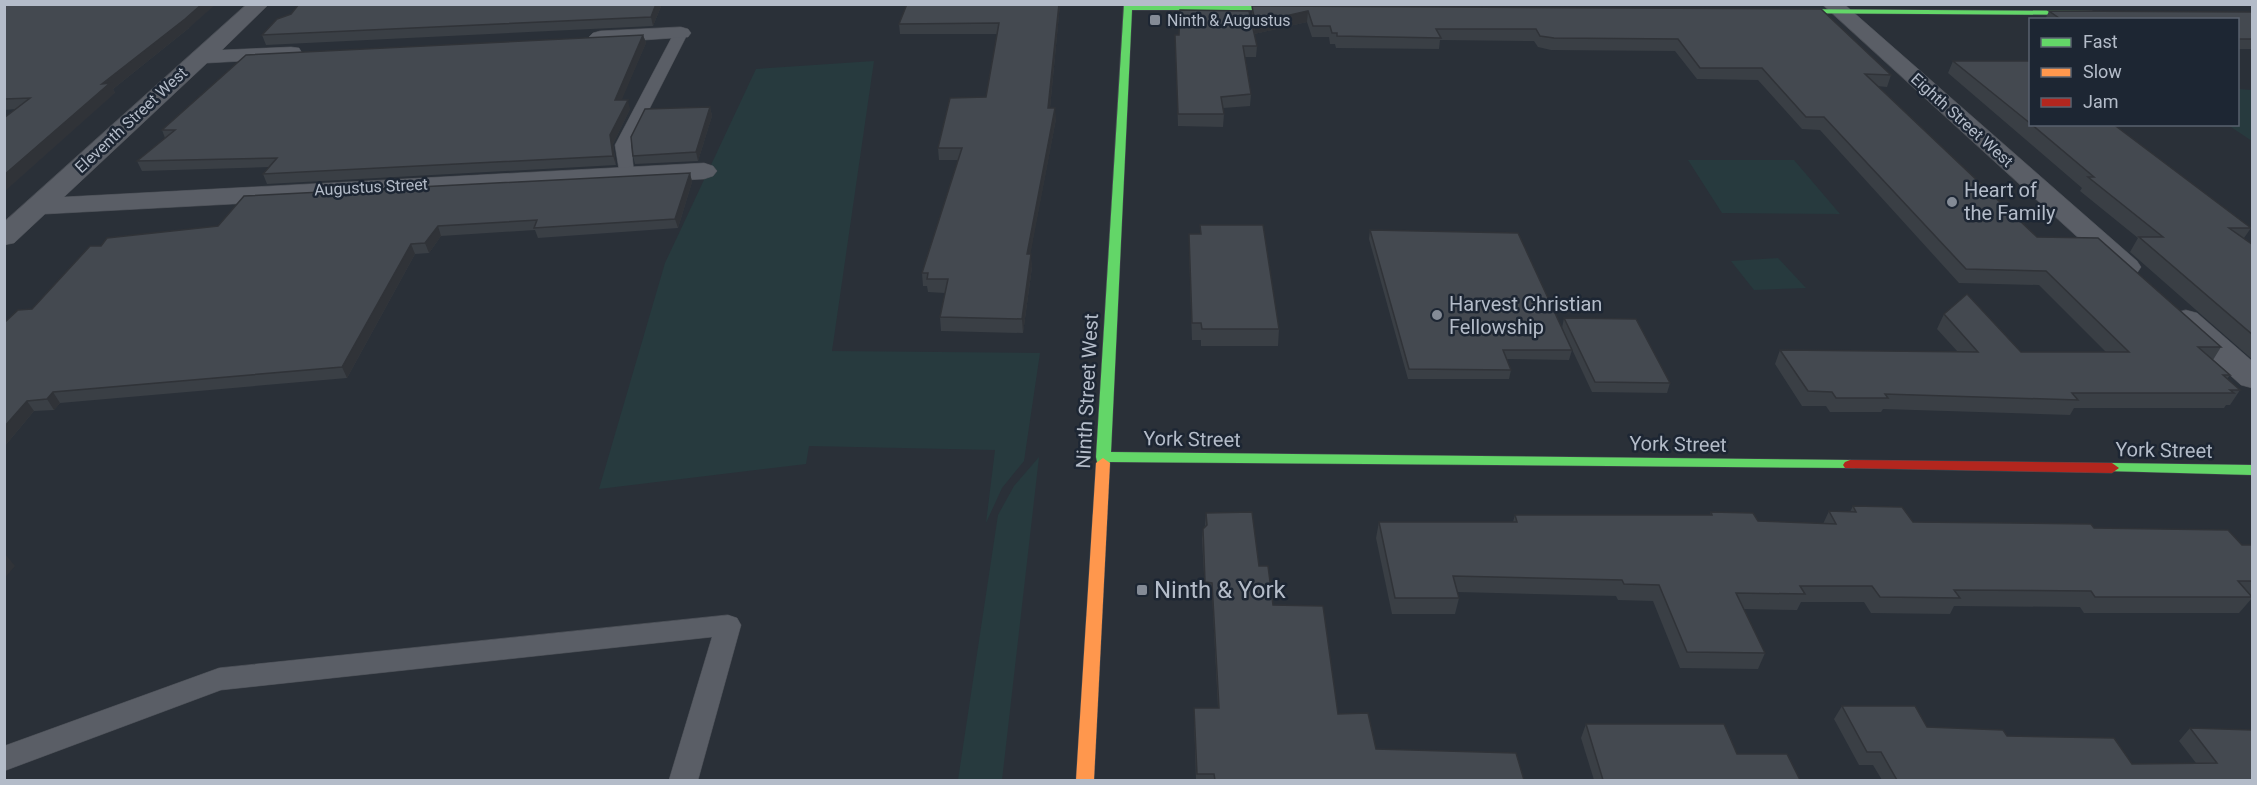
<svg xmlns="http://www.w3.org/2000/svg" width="2257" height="785" viewBox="0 0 2257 785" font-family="Roboto,sans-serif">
	<rect width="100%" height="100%" fill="#2a3038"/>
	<g fill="#273a3e">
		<path d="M874,61L832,351L1040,353L1024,461L1002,488L986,523L995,450L809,446L806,464L599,489L665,263L756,69Z"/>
		<path d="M2238,89L2252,90V141L2228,125L2238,124Z"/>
		<path d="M1688,160H1794L1840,214L1722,213Z"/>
		<path d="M1778,258L1806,288L1754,290L1731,261Z"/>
		<path d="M1039,457L1002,780H958L998,515L1014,486Z"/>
	</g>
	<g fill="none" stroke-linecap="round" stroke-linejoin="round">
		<g stroke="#484c53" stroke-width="1">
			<g id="lane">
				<path d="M681,29L688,33L631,145L634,173L626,178L620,176L615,145L674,33Z"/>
				<path d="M728,615L737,618L741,625L698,780H669L712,637L221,690L4,771V746L219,668Z"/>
			</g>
		</g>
		<g stroke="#484c53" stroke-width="1">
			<g id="street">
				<path d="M247,4H269L222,50L291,47L299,48L302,53L299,58L207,63L64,197L704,163L713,166L717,171L713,176L704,179L45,214L14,243L4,245V222Z"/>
				<path d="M1822,4H1844L2137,261L2141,267L2137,273L2127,276L2117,273Z"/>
				<path d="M681,27L688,29L691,33L688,37L600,43L593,41L589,37L593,33L600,31Z"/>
				<path d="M2186,310L2197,313L2252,361V388L2241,385L2175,325L2171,319L2175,313Z"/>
			</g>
		</g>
		<g stroke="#484c53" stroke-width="1">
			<g id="fast">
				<path d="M1124,4L1297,6L1301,8L1297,10H1132L1111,452L1850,460L1855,462L1857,465L1855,468L1110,462L1108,466H1098L1096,457Z"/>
				<path d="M1775,9L2092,11L2096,13L2092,15L1778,13L1774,11Z"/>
				<path d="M2112,463L2252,465V475L2107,471L2105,468Z"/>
			</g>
		</g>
		<g stroke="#484c53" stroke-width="1">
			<path id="slow" d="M1103,458L1110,463L1094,780H1076L1096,463Z"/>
		</g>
		<g stroke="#484c53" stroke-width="1">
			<path id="jam" d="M1850,460L2112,463L2119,468L2112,473L1845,468L1843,465L1845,462Z"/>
		</g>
		<use href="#lane" fill="#5a5e66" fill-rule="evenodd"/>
		<use href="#street" fill="#5a5e66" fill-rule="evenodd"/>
		<use href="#fast" fill="#63d668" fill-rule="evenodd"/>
		<use href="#slow" fill="#ff974d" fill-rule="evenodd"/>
		<use href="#jam" fill="#b3261e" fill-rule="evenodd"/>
	</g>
	<g fill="#3a3f45">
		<path d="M4,4L189,28L113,89L115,93L16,109L4,110Z"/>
		<path d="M299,4H662L653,26L266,45L262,35L291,14Z"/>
		<path d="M907,4H1060L1050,108L1056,119L1030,254L1032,267L1023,333L941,331L940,317L945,293L928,292L927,286H923L922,273L958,160H939L938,148L986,97L997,34H900L899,24Z"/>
		<path d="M2020,4H2253V6H2252Z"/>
		<path d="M1252,6L1821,9L1891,75L1887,87L1877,86L2037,237L2221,347L2213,360L2230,375L2227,379L2240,390L2230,405H2226L2224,408H2074L2070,415L1883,409L1881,412H1830L1826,406H1802L1775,364L1780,350L1958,352L1937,329L1944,314L2021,352H2106L2039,285L1959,283L1820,130L1802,129L1758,80L1697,79L1675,51L1551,50L1538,47L1534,41L1440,40L1439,49L1336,48L1335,44H1330L1329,37H1312L1307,22L1254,34L1257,46L1256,57H1245L1251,94L1250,106L1223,108L1224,114L1223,127L1178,126L1175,35L1253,30L1252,17Z"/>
		<path d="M2049,11L2253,12V49H2238V20H2045Z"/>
		<path d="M643,35L646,43L621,100L630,109L613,144L616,165L267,184L263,174L269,167L142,171L137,161L165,138L162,130Z"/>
		<path d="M1953,61L2251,228L2244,238L2253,245V360L2130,252L2138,238L2080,191L2082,188L1948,73Z"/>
		<path d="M710,107L712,116L698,161L635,164L633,156Z"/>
		<path d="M690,173L692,182L678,228L538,238L535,230L441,236L429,253L415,254L347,378L60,403L54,410L34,411L4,447V323L32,309L101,246L218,226Z"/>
		<path d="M1200,225L1279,329L1278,346H1201V340H1192L1189,250V234H1200Z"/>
		<path d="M1370,230L1572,350L1569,360L1507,359L1511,370L1509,379H1408L1369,239Z"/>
		<path d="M1564,318L1670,383L1667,393L1592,392L1562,328Z"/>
		<path d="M1853,506L1913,522L2094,528L2242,545H2253V597L2239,613H2084L2080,607L1954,606L1950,614L1871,613L1864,602H1801L1797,610L1744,609L1765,653L1758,669L1680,668L1653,601L1618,600L1616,596L1457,592L1459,598L1455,614H1392L1376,538L1379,522H1513L1515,515H1710L1711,512L1758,521L1823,524L1829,511L1850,512Z"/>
		<path d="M1206,513L1259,566L1273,605L1338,714L1376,749L1524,780H1196L1194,718V708H1218L1212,593H1205L1202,539L1203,529L1205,526Z"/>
		<path d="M1842,706L1927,727L2007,736L2132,764L2196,763L2179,741L2190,728L2253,780H1882L1873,765H1859L1834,719Z"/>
		<path d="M1586,724L1737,754L1800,780H1594L1581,738Z"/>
	</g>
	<g fill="#303338">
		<path d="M202,4H216L189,28L113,89L115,93L4,192V175L102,84Z"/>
		<path d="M656,4H662L653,26L651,17Z"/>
		<path d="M1059,4H1060L1049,119L1048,108Z"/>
		<path d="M1308,11L1307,22L1254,34L1255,23Z"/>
		<path d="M643,35L646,43L618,109L615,100Z"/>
		<path d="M628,100L630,109L613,144L616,165L613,156L610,135Z"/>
		<path d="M710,107L712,116L698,161L696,152Z"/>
		<path d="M1055,108L1056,119L1028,267L1027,254Z"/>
		<path d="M690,173L692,182L678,228L675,219Z"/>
		<path d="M438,226L441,236L429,253L425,243Z"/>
		<path d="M411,244L415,254L347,378L342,367Z"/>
		<path d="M1031,254L1032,267L1023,333L1022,319Z"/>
		<path d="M53,392L60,403L54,410L47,399Z"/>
		<path d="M27,401L34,411L4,447V427Z"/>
		<path d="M6,555L15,566L4,579V557Z"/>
	</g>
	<g fill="#444950" stroke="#303338" stroke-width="1.5">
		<path d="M4,4H202L185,19L102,84L110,83L4,175V118L30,98L4,99Z"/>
		<path d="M299,4L466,5L656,4L651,17L262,35L277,19L291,14Z"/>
		<path d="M907,4H1059L1048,108H1055L1027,254H1031L1022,319L940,317L948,279H927L928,273H922L962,148H938L950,98L986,97L999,23L899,24Z"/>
		<path d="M1252,6L1821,9L1891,75L1865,74L2037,237L2098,238L2221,347H2198L2230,375H2223L2240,390H2230L2234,393H2072L2078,400L1885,394L1888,398H1836L1832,392L1808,391L1780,350L1978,352L1944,314L1967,294L2021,352H2129L2046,271L1966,269L1824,117H1806L1762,68H1700L1678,39L1554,38L1540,36L1536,29H1436L1441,38L1337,36V33H1332L1330,26H1313L1308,11L1255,23Z"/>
		<path d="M1180,10L1249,11L1257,46H1243L1251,94L1221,97L1224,114H1178L1175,35H1179Z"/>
		<path d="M2049,11L2253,12V39H2238V20H2062Z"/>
		<path d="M643,35L615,100H628L610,135L613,156L263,174L277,158L137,161L175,130H162L246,55Z"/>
		<path d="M1953,61H2029L2031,63V124Z"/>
		<path d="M710,107L696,152L633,156L631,137L645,109Z"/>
		<path d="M2031,124H2113L2251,228H2229L2253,245V335L2139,237H2163L2088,177H2094Z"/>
		<path d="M690,173L675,219L534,228L537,220L438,226L425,243L411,244L342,367L53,392L47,399L27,401L4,427V323L18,310L32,309L90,246H101L107,238L218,226L244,196Z"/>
		<path d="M1200,225H1263L1279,329H1202L1201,323H1192L1189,234H1201Z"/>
		<path d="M1370,230L1518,233L1572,350H1503L1511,370L1409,369Z"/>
		<path d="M1564,318L1636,319L1670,383L1595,382Z"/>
		<path d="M1853,506L1902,507L1913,522L2091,524L2094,528L2228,530L2242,545H2253V581H2238L2252,597H2095L2091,591L1954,590L1960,598L1880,597L1872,586H1800L1805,594L1736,593L1765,653L1687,652L1659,585L1624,584L1622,580L1453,576L1459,598H1395L1379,522H1517L1515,515H1712L1711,512L1753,513L1758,521L1836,524L1829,511L1856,512Z"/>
		<path d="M1252,512L1259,566H1268L1273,605L1323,606L1338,714L1368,713L1376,749L1516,753L1524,780H1215L1214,774H1197L1194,708H1219L1212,583L1205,582L1203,529L1207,525L1206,513Z"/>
		<path d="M1842,706H1915L1927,727L2003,730L2007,736L2114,738L2132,764L2217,763L2190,728L2253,730V780H1897L1881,752H1867Z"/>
		<path d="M1586,724H1724L1737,754H1787L1800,780H1603Z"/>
	</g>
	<g fill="#848b96" stroke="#1d2633" stroke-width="2">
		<rect x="1149" y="14" width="12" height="12" rx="3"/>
		<circle cx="1952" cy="202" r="6"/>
		<circle cx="1437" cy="315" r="6"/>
		<rect x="1136" y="584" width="12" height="12" rx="3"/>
	</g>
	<g text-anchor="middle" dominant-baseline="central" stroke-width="5" stroke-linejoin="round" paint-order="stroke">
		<g font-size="16" fill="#b4bcc9" stroke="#1d2633" text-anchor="start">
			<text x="1167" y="20">Ninth &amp; Augustus</text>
		</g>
		<g font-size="16" fill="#b4bcc9" stroke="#1d2633">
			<text transform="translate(131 120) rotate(-43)">Eleventh Street West</text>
			<text transform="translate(1962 120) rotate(42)">Eighth Street West</text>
			<text transform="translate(371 187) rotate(-3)">Augustus Street</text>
		</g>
		<g font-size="20" fill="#b4bcc9" stroke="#1d2633" text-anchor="start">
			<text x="1964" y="190">Heart of<tspan x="1964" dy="23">the Family</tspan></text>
			<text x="1449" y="304">Harvest Christian<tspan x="1449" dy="23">Fellowship</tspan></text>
		</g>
		<g font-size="20" fill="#b4bcc9" stroke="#1d2633">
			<text transform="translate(1087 391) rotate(-87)">Ninth Street West</text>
			<text transform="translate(1192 439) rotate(1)">York Street</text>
			<text transform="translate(1678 444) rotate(1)">York Street</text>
			<text transform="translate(2164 450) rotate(1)">York Street</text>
		</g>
		<g font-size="24" fill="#b4bcc9" stroke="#1d2633" text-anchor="start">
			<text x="1154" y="590">Ninth &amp; York</text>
		</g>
	</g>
	<rect width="2257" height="785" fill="none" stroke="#b4bcc9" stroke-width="12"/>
	<rect x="2029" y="18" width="210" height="108" fill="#1d2633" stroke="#59626f" stroke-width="1.5"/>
	<rect x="2041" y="38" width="30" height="9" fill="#63d668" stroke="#59626f" stroke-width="1.5"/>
	<text x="2083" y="48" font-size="18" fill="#b4bcc9">Fast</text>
	<rect x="2041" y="68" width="30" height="9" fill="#ff974d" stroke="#59626f" stroke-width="1.5"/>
	<text x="2083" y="78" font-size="18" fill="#b4bcc9">Slow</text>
	<rect x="2041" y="98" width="30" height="9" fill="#b3261e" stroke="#59626f" stroke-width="1.5"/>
	<text x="2083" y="108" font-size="18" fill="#b4bcc9">Jam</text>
</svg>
